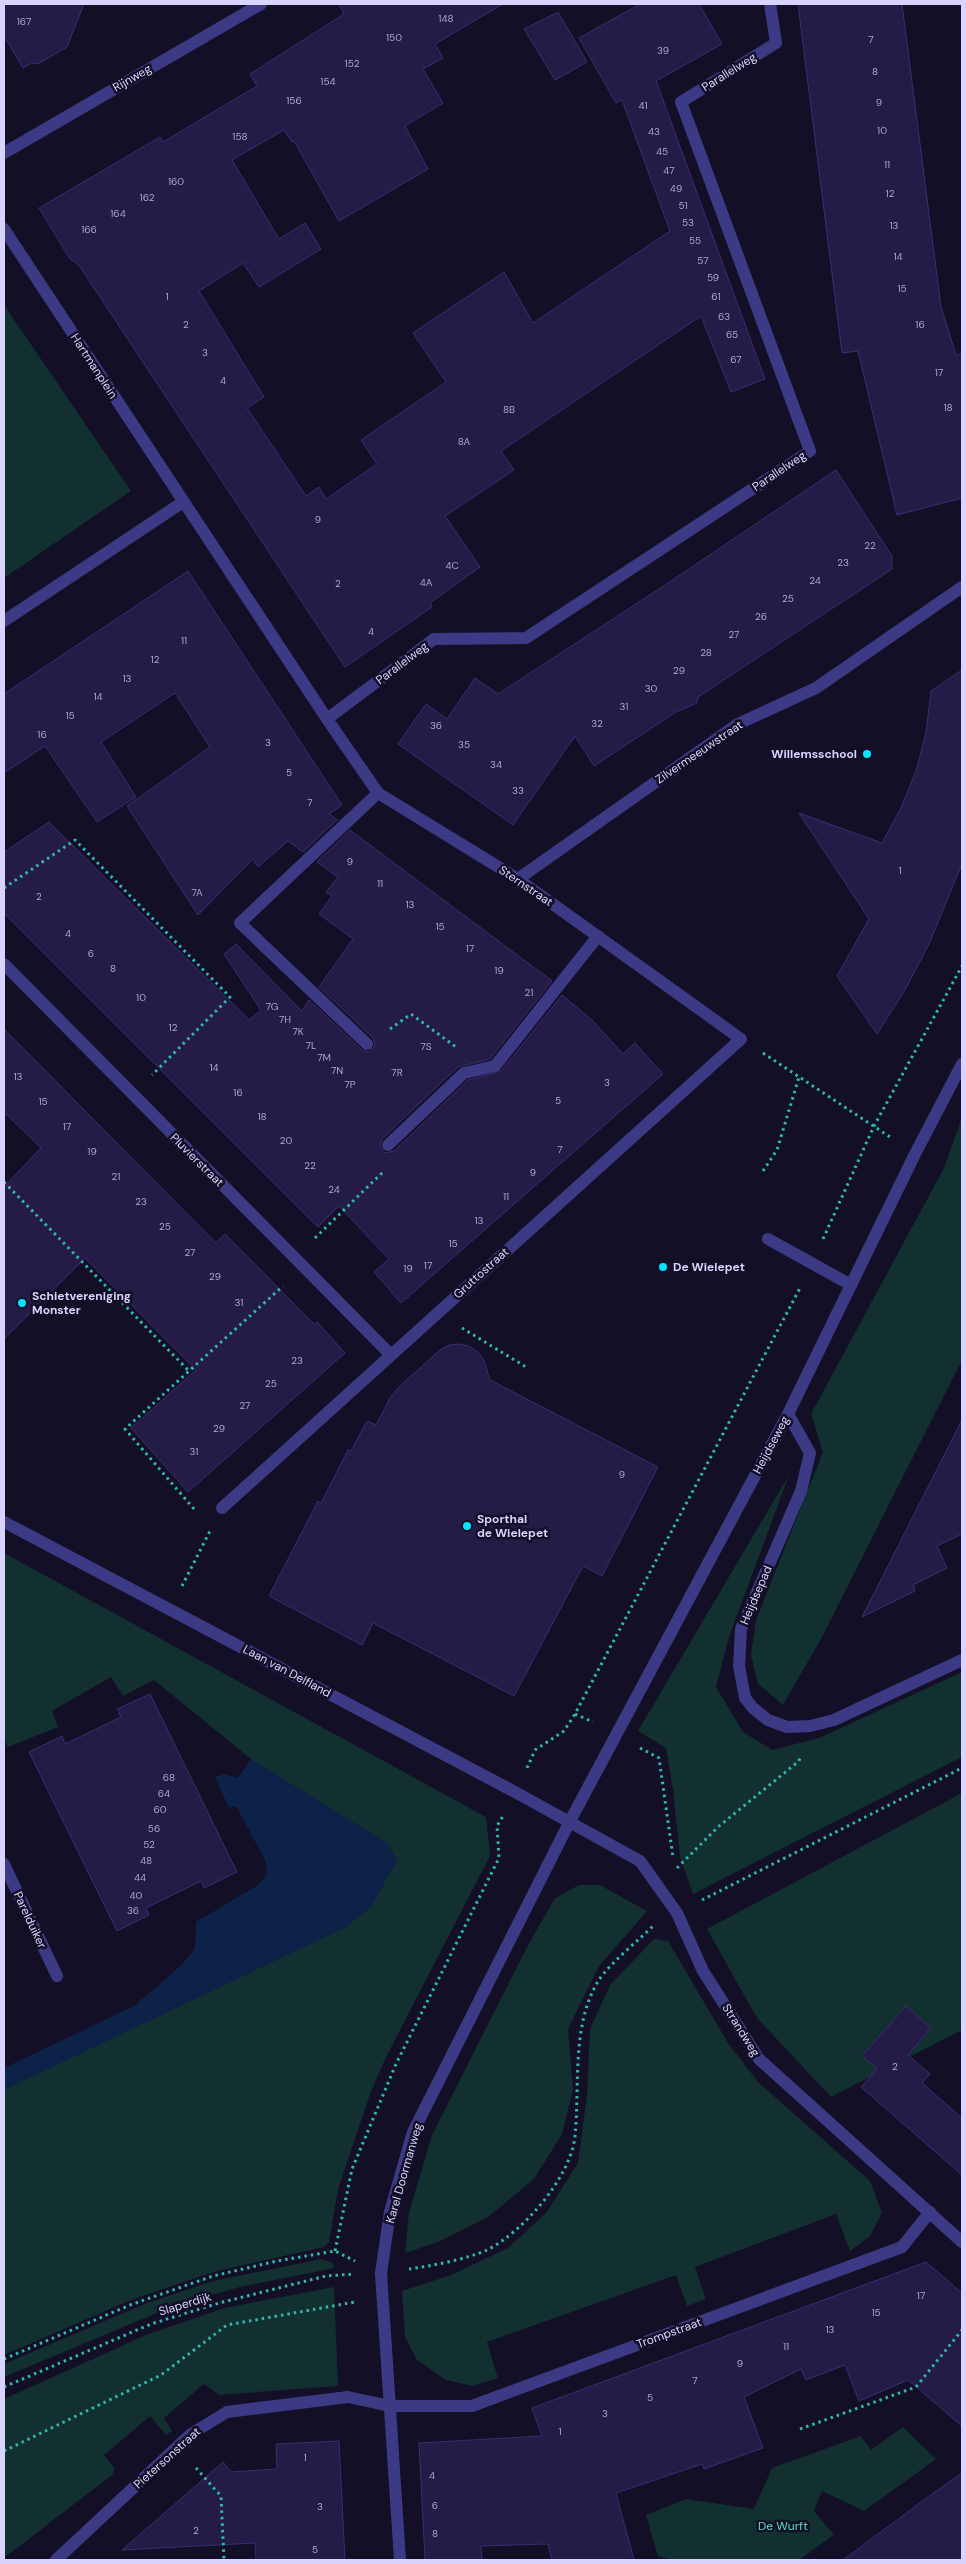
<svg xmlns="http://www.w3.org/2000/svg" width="966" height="2564" viewBox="0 0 966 2564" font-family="'DM Sans',sans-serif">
	<rect width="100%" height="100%" fill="#130f26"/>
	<g fill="#12302f">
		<path d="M4,305L131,491L4,578Z"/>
		<path d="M962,1117V1360L821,1639L783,1705L758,1684L751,1655L756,1620L823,1452L811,1414L944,1168Z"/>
		<path d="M789,1475L729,1637L716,1687L743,1732L772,1750L819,1738L962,1672V1757L693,1894L680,1857L673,1790L666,1748L638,1731Z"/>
		<path d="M4,1553L486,1817L490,1856L385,2059L370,2094L338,2189L329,2243L324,2247L213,2272L131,2300L4,2355V2070L346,1927L251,1759L154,1680L123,1696L111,1677L52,1711L58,1727L8,1747L4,1739Z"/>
		<path d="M962,1793V2030L831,2097L757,2018L707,1929Z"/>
		<path d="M579,1885H600L647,1911L599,1966L568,2029L573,2090L562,2134L534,2179L488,2217L438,2242L405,2253L409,2212L432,2135L527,1947L555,1898Z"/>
		<path d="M654,1939L668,1941L728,2043L758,2082L870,2181L882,2213L870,2236L850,2251L836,2214L695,2267L706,2299L687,2306L676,2275L487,2342L498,2378L473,2386L446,2380L417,2360L405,2337L402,2291L451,2275L508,2248L546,2213L578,2163L587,2095L590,2029L610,1985Z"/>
		<path d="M321,2259L333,2263L334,2268L240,2287L176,2305L4,2377V2364L147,2303L213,2281Z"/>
		<path d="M334,2287L338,2386L219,2395L204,2384L164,2418L172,2431L166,2435L150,2416L104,2455L115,2469L112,2475L4,2558V2399L146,2335L224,2308Z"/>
		<path d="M903,2427L936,2459L864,2511L822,2491L814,2511L834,2535L799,2560H671L658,2556L646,2515L686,2499L754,2509L772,2468L861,2436L871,2450Z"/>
	</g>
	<path fill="#0c2248" d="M251,1759L387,1843L397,1860L371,1907L346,1927L4,2090V2068L136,2005C148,1993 192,1960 195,1946C196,1939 196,1930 196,1922L258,1885L267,1874L265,1860L236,1806L229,1808L215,1777L225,1774L238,1778Z"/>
	<g fill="#241b47" stroke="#3b2d73">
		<path d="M4,4H84L67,47L38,64L32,63L23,68L4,36Z"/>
		<path d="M339,4H503L435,44L443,58L423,69L443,103L405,126L428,169L339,221L294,141L292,142L284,130L232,160L279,239L305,223L321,249L259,287L243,263L199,291L264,397L247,408L306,496L319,487L326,499L377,464L361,440L446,382L413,333L504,272L533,323L670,231L622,100L616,103L579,38L640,4H699L722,44L656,81L765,379L731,392L701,316L501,451L514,470L445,516L480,567L430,603L432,607L345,667L78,264L70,259L39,208L160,137L163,142L257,86L250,74L344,14Z"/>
		<path d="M798,4H902L941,307L956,355L962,354V498L897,515L858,351L842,353Z"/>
		<path d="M558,12L587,62L555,80L524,29Z"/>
		<path d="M836,470L892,556V569L698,697L697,703L676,712L594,766L575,736L513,825L398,744L426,704L447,719L475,678L498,694L668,583Z"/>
		<path d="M188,571L342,805L329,814L337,820L303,852L288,841L258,867L253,859L198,915L127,806L210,747L175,693L101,742L136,797L97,822L45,746L4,773V694Z"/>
		<path d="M962,670V864L929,944L905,990L877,1034L837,976L869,919L799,813L882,843L901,808L916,771L926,733L931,691Z"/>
		<path d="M49,822L249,1020L261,1010L224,954L236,944L302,1011L309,1000L362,1050L369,1052L375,1046L373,1038L319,987L353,939L319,914L332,896L326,892L338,877L317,862L350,830L552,981L490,1059L458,1067L382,1139L380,1146L385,1153L394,1151L468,1080L501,1071L562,995L592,1020L623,1054L635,1043L663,1074L401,1303L374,1272L389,1259L339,1206L318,1227L4,913V852Z"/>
		<path d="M4,1029L216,1243L225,1234L314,1324L317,1322L345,1353L188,1492L131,1428L196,1370L85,1258L4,1339V1187L41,1148L4,1112Z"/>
		<path d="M459,1344L469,1346L478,1352L484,1360L490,1380L658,1467L602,1576L583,1566L514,1696L373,1623L362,1645L269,1596L318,1501L321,1503L348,1450L351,1451L367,1421L376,1425L390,1398L400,1386L440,1350L449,1345Z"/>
		<path d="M962,1420V1534L937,1546L947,1568L913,1585L915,1591L862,1617Z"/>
		<path d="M150,1694L237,1872L204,1888L201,1881L146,1908L149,1915L117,1931L29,1752L62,1736L65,1744L121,1717L117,1709Z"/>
		<path d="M906,2006L931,2028L908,2055L930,2074L922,2083L962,2118V2175L861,2087L877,2069L862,2056Z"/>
		<path d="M926,2262L962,2293V2426L908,2380L859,2401L845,2365L806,2380L801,2369L744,2397L763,2448L704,2469L702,2464L616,2493L634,2560H552L548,2544L481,2546L482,2560H425L419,2443L542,2436L532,2408Z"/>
		<path d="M339,2441L345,2560H256L255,2543L122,2550L223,2462L231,2472L277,2469L276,2444Z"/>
		<path d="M962,2473V2560H843L928,2497Z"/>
	</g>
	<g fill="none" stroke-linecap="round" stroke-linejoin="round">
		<g stroke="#2fb8b0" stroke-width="3" stroke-dasharray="2.5 4" stroke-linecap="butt">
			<path d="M4,888L75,840L230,997L152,1075"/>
			<path d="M390,1029L411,1014L456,1047"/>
			<path d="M763,1053L893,1139"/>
			<path d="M763,1171L777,1150L799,1077"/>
			<path d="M4,1182L189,1371"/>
			<path d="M315,1238L384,1171"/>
			<path d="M823,1239L874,1126L962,966"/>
			<path d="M462,1328L526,1367"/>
			<path d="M194,1509L125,1429L283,1286"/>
			<path d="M182,1586L210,1531"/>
			<path d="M575,1714L593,1722"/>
			<path d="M640,1748L659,1758L673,1857"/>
			<path d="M527,1768L535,1750L564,1731L575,1714L800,1288"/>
			<path d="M677,1868L718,1827L799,1761L801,1755"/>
			<path d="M702,1900L962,1768"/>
			<path d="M335,2251L352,2169L396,2064L499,1858L497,1826L503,1816"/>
			<path d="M409,2269C431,2266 467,2259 487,2250C523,2232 571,2177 575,2136C580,2086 571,2024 599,1980C608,1965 639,1940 653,1926"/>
			<path d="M4,2359L130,2305L213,2276L277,2261L335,2251L355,2261"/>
			<path d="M4,2387L151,2324L219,2303L326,2276L354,2274"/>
			<path d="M800,2429L916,2387L962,2330"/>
			<path d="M4,2451L161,2375L227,2325L355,2302"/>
			<path d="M196,2468L221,2496L224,2560"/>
		</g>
		<g stroke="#3d3a85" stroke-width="12">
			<path d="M4,153L261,4"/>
			<path d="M4,229L327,719L378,793L518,879L741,1039L222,1508"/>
			<path d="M4,621L183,502"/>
			<path d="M327,719L434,639L526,638L810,451L681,102L776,43L770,4"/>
			<path d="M518,879L738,724L816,688L962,587"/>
			<path d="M4,964L391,1355"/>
			<path d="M367,1044L240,923L378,793"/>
			<path d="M388,1145L464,1073L495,1066L598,936"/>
			<path d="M768,1239L851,1285"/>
			<path d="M788,1414L810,1453L801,1491L741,1629L739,1666L745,1698L753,1708L768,1720L787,1727L810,1726L834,1720L962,1660"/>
			<path d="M4,1522L515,1792L640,1861L677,1913L703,1971L759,2059L962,2242"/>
			<path d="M4,1864L57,1976"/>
			<path d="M56,2560L191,2434L227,2412L348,2397L390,2406H472L902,2247L930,2212"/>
			<path d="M400,2560L381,2273L390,2212L413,2132L570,1821L788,1414L915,1154L962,1064"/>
		</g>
	</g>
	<g fill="#00e5ff" stroke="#130f26" stroke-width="2">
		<circle cx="867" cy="754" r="5"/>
		<circle cx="663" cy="1267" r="5"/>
		<circle cx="22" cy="1303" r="5"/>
		<circle cx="467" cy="1526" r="5"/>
	</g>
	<g text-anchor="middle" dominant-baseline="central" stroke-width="5" stroke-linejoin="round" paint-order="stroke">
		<g font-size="10" fill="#aca6d1">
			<text x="446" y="18">148</text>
			<text x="24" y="21">167</text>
			<text x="394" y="37">150</text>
			<text x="871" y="39">7</text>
			<text x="663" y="50">39</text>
			<text x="352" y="63">152</text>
			<text x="875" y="71">8</text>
			<text x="328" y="81">154</text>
			<text x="294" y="100">156</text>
			<text x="879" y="102">9</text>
			<text x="643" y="105">41</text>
			<text x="882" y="130">10</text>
			<text x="654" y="131">43</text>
			<text x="240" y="136">158</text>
			<text x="662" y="151">45</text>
			<text x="887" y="164">11</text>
			<text x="669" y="170">47</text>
			<text x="176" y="181">160</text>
			<text x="676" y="188">49</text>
			<text x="890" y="193">12</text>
			<text x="147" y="197">162</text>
			<text x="683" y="205">51</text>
			<text x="118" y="213">164</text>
			<text x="688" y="222">53</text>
			<text x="894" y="225">13</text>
			<text x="89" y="229">166</text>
			<text x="695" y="240">55</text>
			<text x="898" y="256">14</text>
			<text x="703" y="260">57</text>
			<text x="713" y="277">59</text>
			<text x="902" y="288">15</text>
			<text x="167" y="296">1</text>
			<text x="716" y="296">61</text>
			<text x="724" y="316">63</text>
			<text x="186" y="324">2</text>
			<text x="920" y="324">16</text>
			<text x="732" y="334">65</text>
			<text x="205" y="352">3</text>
			<text x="736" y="359">67</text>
			<text x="939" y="372">17</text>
			<text x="223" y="380">4</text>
			<text x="948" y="407">18</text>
			<text x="509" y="409">8B</text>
			<text x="464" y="441">8A</text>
			<text x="318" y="519">9</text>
			<text x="870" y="545">22</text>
			<text x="843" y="562">23</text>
			<text x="452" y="565">4C</text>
			<text x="815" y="580">24</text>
			<text x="426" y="582">4A</text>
			<text x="338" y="583">2</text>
			<text x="788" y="598">25</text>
			<text x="761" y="616">26</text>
			<text x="371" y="631">4</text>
			<text x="734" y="634">27</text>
			<text x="184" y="640">11</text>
			<text x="706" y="652">28</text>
			<text x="155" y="659">12</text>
			<text x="679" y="670">29</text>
			<text x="127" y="678">13</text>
			<text x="651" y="688">30</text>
			<text x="98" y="696">14</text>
			<text x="624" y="706">31</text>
			<text x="70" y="715">15</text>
			<text x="597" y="723">32</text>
			<text x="436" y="725">36</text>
			<text x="42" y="734">16</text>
			<text x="268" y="742">3</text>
			<text x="464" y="744">35</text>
			<text x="496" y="764">34</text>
			<text x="289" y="772">5</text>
			<text x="518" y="790">33</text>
			<text x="310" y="802">7</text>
			<text x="350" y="861">9</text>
			<text x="900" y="870">1</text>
			<text x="380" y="883">11</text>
			<text x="197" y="892">7A</text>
			<text x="39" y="896">2</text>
			<text x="410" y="904">13</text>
			<text x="440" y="926">15</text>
			<text x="68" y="933">4</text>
			<text x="470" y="948">17</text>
			<text x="91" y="953">6</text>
			<text x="113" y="968">8</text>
			<text x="499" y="970">19</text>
			<text x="529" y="992">21</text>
			<text x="141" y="997">10</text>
			<text x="272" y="1006">7G</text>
			<text x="285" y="1019">7H</text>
			<text x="173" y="1027">12</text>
			<text x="298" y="1031">7K</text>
			<text x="311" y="1045">7L</text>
			<text x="426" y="1046">7S</text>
			<text x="324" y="1057">7M</text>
			<text x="214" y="1067">14</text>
			<text x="337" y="1070">7N</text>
			<text x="397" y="1072">7R</text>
			<text x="18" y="1076">13</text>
			<text x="607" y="1082">3</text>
			<text x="350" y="1084">7P</text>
			<text x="238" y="1092">16</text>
			<text x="558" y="1100">5</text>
			<text x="43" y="1101">15</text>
			<text x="262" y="1116">18</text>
			<text x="67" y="1126">17</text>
			<text x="286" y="1140">20</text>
			<text x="560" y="1149">7</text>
			<text x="92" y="1151">19</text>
			<text x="310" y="1165">22</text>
			<text x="533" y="1172">9</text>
			<text x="116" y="1176">21</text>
			<text x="334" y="1189">24</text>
			<text x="506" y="1196">11</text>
			<text x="141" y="1201">23</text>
			<text x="479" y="1220">13</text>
			<text x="165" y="1226">25</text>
			<text x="453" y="1243">15</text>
			<text x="190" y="1252">27</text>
			<text x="428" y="1265">17</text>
			<text x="408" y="1268">19</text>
			<text x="215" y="1276">29</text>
			<text x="239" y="1302">31</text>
			<text x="297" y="1360">23</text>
			<text x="271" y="1383">25</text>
			<text x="245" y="1405">27</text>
			<text x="219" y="1428">29</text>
			<text x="194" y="1451">31</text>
			<text x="622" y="1474">9</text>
			<text x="169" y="1777">68</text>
			<text x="164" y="1793">64</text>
			<text x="160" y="1809">60</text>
			<text x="154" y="1828">56</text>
			<text x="149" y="1844">52</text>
			<text x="146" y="1860">48</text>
			<text x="140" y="1877">44</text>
			<text x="136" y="1895">40</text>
			<text x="133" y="1910">36</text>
			<text x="895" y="2066">2</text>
			<text x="921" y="2295">17</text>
			<text x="876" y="2312">15</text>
			<text x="830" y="2329">13</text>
			<text x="786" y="2346">11</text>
			<text x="740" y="2363">9</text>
			<text x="695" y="2380">7</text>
			<text x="650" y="2397">5</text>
			<text x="605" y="2413">3</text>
			<text x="560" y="2431">1</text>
			<text x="305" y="2457">1</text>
			<text x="432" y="2475">4</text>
			<text x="435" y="2505">6</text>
			<text x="320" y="2506">3</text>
			<text x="196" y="2530">2</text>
			<text x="435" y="2533">8</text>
			<text x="315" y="2549">5</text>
		</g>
		<g font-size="12" fill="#d9d4ff" stroke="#130f26">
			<text transform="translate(729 72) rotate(-32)">Parallelweg</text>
			<text transform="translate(132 78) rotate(-30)">Rijnweg</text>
			<text transform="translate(94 366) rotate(57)">Hartmanplein</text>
			<text transform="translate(779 471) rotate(-34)">Parallelweg</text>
			<text transform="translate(402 663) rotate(-37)">Parallelweg</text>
			<text transform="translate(699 752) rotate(-34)">Zilvermeeuwstraat</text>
			<text transform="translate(526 886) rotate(34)">Sternstraat</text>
			<text transform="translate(197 1160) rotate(45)">Pluvierstraat</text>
			<text transform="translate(481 1273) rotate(-42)">Gruttostraat</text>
			<text transform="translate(771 1445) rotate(-62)">Heijdseweg</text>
			<text transform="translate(756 1595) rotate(-67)">Heijdsepad</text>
			<text transform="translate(287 1671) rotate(28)">Laan van Delfland</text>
			<text transform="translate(30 1920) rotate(65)">Parelduiker</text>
			<text transform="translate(741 2030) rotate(58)">Strandweg</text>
			<text transform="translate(404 2173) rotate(-74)">Karel Doormanweg</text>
			<text transform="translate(185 2304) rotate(-17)">Slaperdijk</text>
			<text transform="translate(669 2333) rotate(-20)">Trompstraat</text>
			<text transform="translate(167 2458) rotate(-42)">Pietersonstraat</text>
		</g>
		<g font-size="12" font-weight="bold" fill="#d9d4ff" stroke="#130f26" text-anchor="start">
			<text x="857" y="754" text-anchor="end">Willemsschool</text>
			<text x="673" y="1267">De Wielepet</text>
			<text x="32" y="1296">Schietvereniging<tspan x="32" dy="14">Monster</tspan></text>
			<text x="477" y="1519">Sporthal<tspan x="477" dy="14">de Wielepet</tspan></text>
		</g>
		<g font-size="12" fill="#5fe0c0" stroke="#130f26">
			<text x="783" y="2526">De Wurft</text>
		</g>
	</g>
	<rect width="966" height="2564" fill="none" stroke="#d9d4ff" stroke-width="10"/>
</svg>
